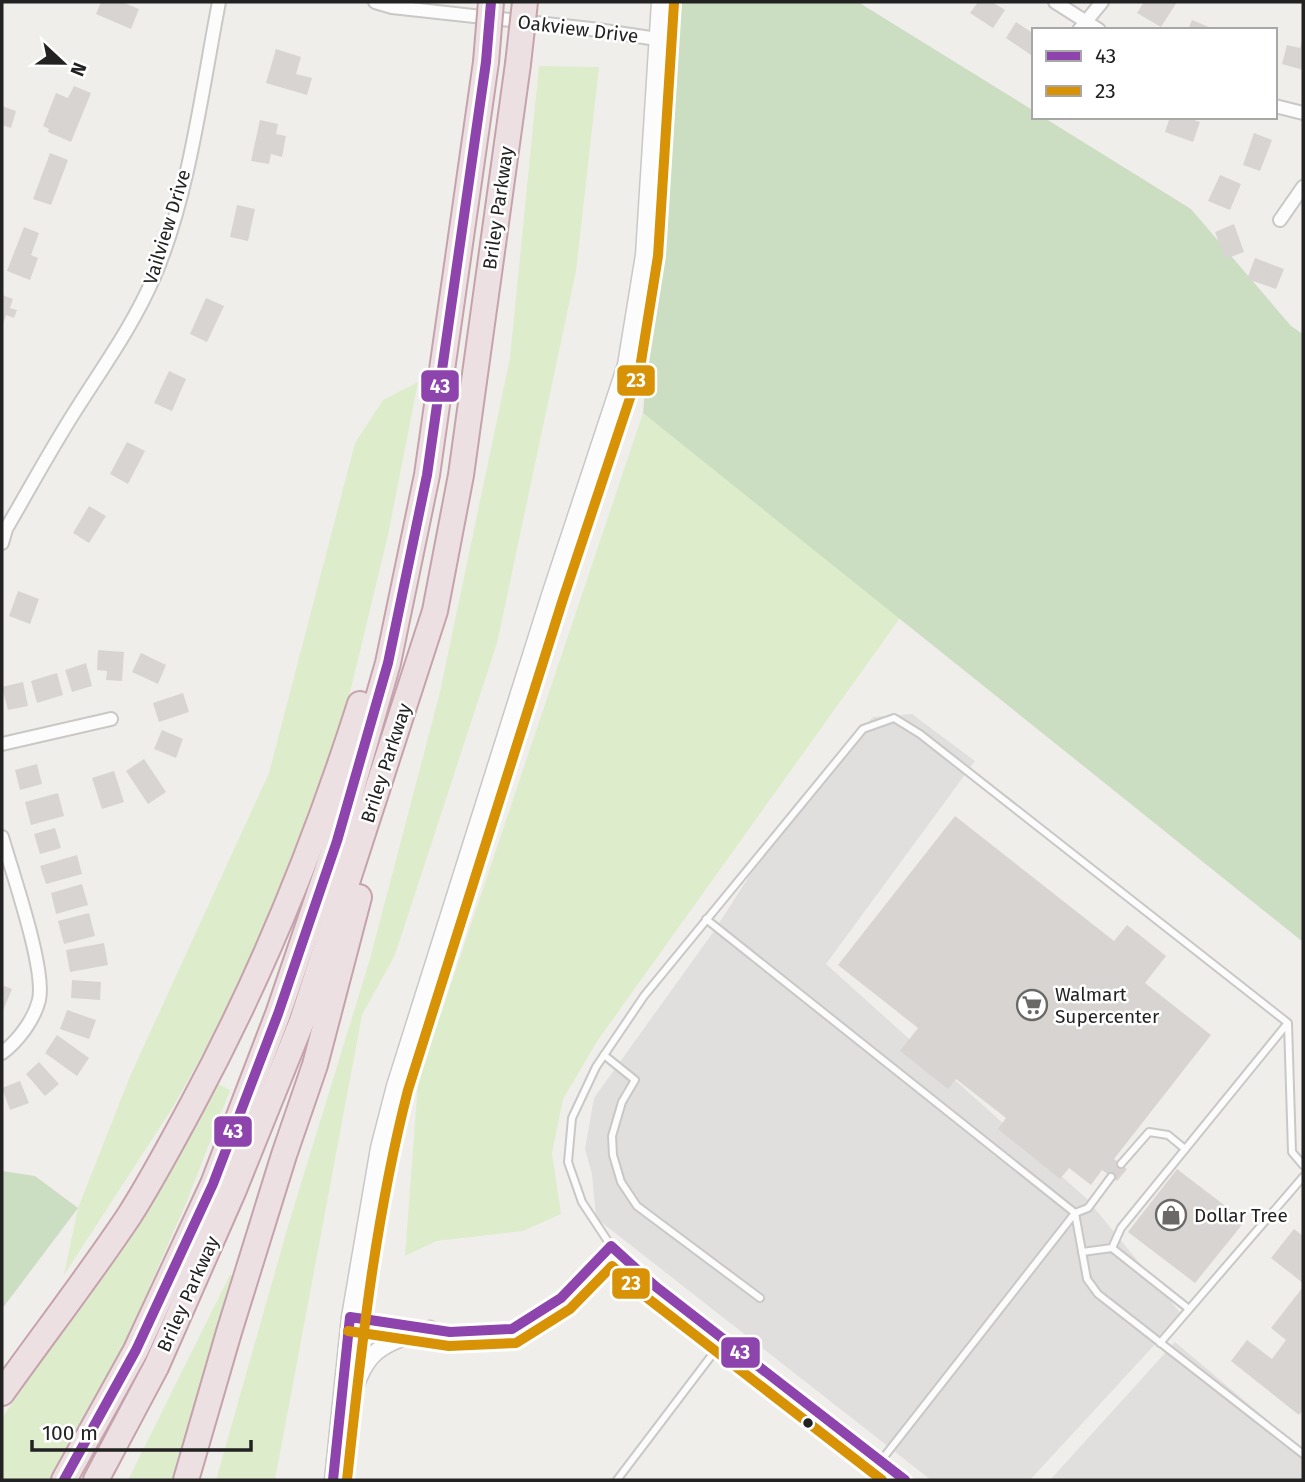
<svg xmlns="http://www.w3.org/2000/svg" width="1305" height="1482" viewBox="0 0 1305 1482" font-family="'Fira Sans',sans-serif">
	<rect width="100%" height="100%" fill="#f0eeeb"/>
	<g fill="#ddeccb">
		<path d="M539,66L599,67L576,271L497,643L395,955L362,1015L275,1480H216L288,1226L370,959L440,692L510,358Z"/>
		<path d="M418,382L388,535L346,709L294,858L231,1003L173,1107L64,1275L78,1208L131,1074L269,773L355,443L383,400Z"/>
		<path d="M643,413L900,618L598,1040L563,1099L552,1153L561,1214L523,1231L436,1241L405,1256L418,1082Z"/>
		<path d="M218,1084L230,1090L187,1201L123,1347L61,1470L55,1480H2V1418L140,1216Z"/>
		<path d="M230,1275L239,1277L178,1480H128Z"/>
	</g>
	<g fill="#cbdec1">
		<path d="M679,2H858L1034,111V117H1043L1191,209L1291,326L1303,334V942L643,413Z"/>
		<path d="M2,1171L35,1176L78,1208L2,1309Z"/>
	</g>
	<g fill="#e0dfde">
		<path d="M912,714L975,761L826,964L1087,1199L1182,1315L1030,1480H931L596,1218L592,1174L585,1149L594,1098L714,931L799,799L873,717Z"/>
		<path d="M1175,1342L1303,1450V1480H1050Z"/>
	</g>
	<g fill="#d7d4d2">
		<path d="M101,2H122L139,9L131,29L96,14Z"/>
		<path d="M978,2H992L1005,10L993,28L970,13Z"/>
		<path d="M1144,2H1177L1161,27L1137,13Z"/>
		<path d="M1192,20L1216,30H1188Z"/>
		<path d="M1016,22L1034,34V57L1006,38Z"/>
		<path d="M1303,39V70L1282,64L1287,45L1300,48Z"/>
		<path d="M276,49L301,57L296,74L312,78L307,95L266,83Z"/>
		<path d="M74,86L91,93L71,142L48,132L49,129L43,126L56,93L68,98Z"/>
		<path d="M2,106L16,111L11,128L2,125Z"/>
		<path d="M1170,117H1185L1200,122L1193,142L1165,132Z"/>
		<path d="M260,120L278,124L276,134L286,136L282,157L271,154L269,164L251,161Z"/>
		<path d="M1254,133L1272,140L1260,171L1243,165Z"/>
		<path d="M50,153L68,160L51,205L33,199Z"/>
		<path d="M1220,175L1241,184L1230,210L1208,201Z"/>
		<path d="M237,205L255,209L248,241L230,237Z"/>
		<path d="M1234,224L1244,252L1225,259L1215,232Z"/>
		<path d="M24,227L39,233L31,255L38,258L30,280L7,271Z"/>
		<path d="M1255,258L1284,269L1276,289L1247,279Z"/>
		<path d="M2,295L13,299L10,308L17,310L14,318L6,315L2,327Z"/>
		<path d="M206,298L224,306L207,342L190,334Z"/>
		<path d="M169,371L186,379L172,411L154,403Z"/>
		<path d="M127,442L145,451L128,484L110,474Z"/>
		<path d="M89,506L106,516L89,543L73,533Z"/>
		<path d="M18,591L39,599L30,624L9,616Z"/>
		<path d="M98,650L124,652L122,681L106,680L107,671L97,670Z"/>
		<path d="M141,653L166,665L158,684L132,672Z"/>
		<path d="M86,663L92,686L72,692L65,670Z"/>
		<path d="M57,673L63,695L37,703L31,681Z"/>
		<path d="M23,682L28,706L8,710L2,687Z"/>
		<path d="M183,693L189,712L159,722L153,703Z"/>
		<path d="M162,730L183,739L176,758L154,749Z"/>
		<path d="M144,759L166,792L148,804L126,771Z"/>
		<path d="M37,764L42,784L20,790L15,770Z"/>
		<path d="M114,771L124,802L102,809L92,778Z"/>
		<path d="M58,793L64,816L31,825L25,802Z"/>
		<path d="M955,816L1114,941L1127,925L1166,956L1145,983L1211,1035L1114,1159L1127,1169L1117,1181L1102,1170L1091,1185L1069,1168L1060,1179L998,1129L1006,1118L956,1079L948,1089L900,1051L918,1028L838,965Z"/>
		<path d="M55,828L61,848L40,854L34,834Z"/>
		<path d="M77,855L82,874L46,884L40,866Z"/>
		<path d="M82,884L88,905L56,914L51,893Z"/>
		<path d="M89,913L95,936L64,944L58,921Z"/>
		<path d="M104,943L108,965L70,972L66,950Z"/>
		<path d="M72,980L101,982L100,1000L71,998Z"/>
		<path d="M2,985L12,989L2,1013Z"/>
		<path d="M67,1010L96,1020L89,1039L60,1029Z"/>
		<path d="M57,1035L89,1058L77,1076L45,1053Z"/>
		<path d="M39,1062L59,1084L45,1096L26,1074Z"/>
		<path d="M20,1081L29,1103L10,1110L2,1088Z"/>
		<path d="M1177,1169L1245,1221L1195,1283L1128,1232Z"/>
		<path d="M1294,1229L1303,1236V1283L1271,1258Z"/>
		<path d="M1303,1287V1410L1299,1415L1231,1361L1247,1340L1272,1359L1286,1340L1271,1328Z"/>
	</g>
	<g fill="none" stroke-linecap="round" stroke-linejoin="round">
		<g stroke="#c9c8c7" stroke-width="10">
			<g id="service">
				<path d="M706,919L1075,1213L1087,1279L1098,1294L1303,1454"/>
				<path d="M604,1055L635,1080L622,1102L612,1136L613,1155L621,1182L637,1206L760,1298"/>
				<path d="M1121,1164L1149,1132L1168,1135L1185,1149"/>
				<path d="M1112,1248L1121,1228L1287,1024"/>
				<path d="M1082,1252L1112,1248L1189,1309"/>
				<path d="M351,1317L420,1328"/>
				<path d="M431,1329L450,1332L512,1329L561,1298L611,1246"/>
				<path d="M1160,1343L1303,1177"/>
				<path d="M880,1462L1075,1213L1088,1208L1111,1177"/>
				<path d="M617,1480L724,1339"/>
				<path d="M905,1480L655,1286L611,1246L582,1202L568,1162L572,1118L596,1067L644,996L863,729L894,718L920,734L1288,1023L1292,1152L1303,1165"/>
			</g>
		</g>
		<g stroke="#c9c8c7" stroke-width="16">
			<g id="minor">
				<path d="M375,2L392,7L591,29L657,39"/>
				<path d="M1055,2L1099,30"/>
				<path d="M1079,30L1102,2"/>
				<path d="M1275,106L1303,113"/>
				<path d="M1280,220L1303,187"/>
				<path d="M2,543L6,529C30,488 53,445 79,405C107,361 133,325 154,277C189,196 202,89 219,2"/>
				<path d="M2,744L111,719"/>
				<path d="M2,837C12,872 46,969 39,1000C34,1020 18,1041 2,1053"/>
			</g>
		</g>
		<g stroke="#c9c8c7" stroke-width="19">
			<g id="tertiary">
				<path d="M346,1414C365,1356 367,1347 430,1329"/>
				<path d="M333,1480L350,1317L379,1148L395,1086L550,595L626,365L644,255L660,2"/>
			</g>
		</g>
		<g stroke="#c5a2ac" stroke-width="28">
			<g id="motorway">
				<path d="M2,1393C44,1334 89,1276 129,1216C152,1180 172,1142 192,1105C261,977 316,842 360,704"/>
				<path d="M64,1480L136,1350L213,1184L278,1014L337,841L388,663L427,475L486,62"/>
				<path d="M96,1480L156,1367L233,1192L302,1021L435,611L461,475L518,64"/>
				<path d="M186,1480L229,1332L284,1155L315,1065L359,897"/>
			</g>
		</g>
		<use href="#service" stroke="#fdfcfc" stroke-width="6"/>
		<use href="#minor" stroke="#fdfcfc" stroke-width="12"/>
		<use href="#tertiary" stroke="#fdfcfc" stroke-width="16"/>
		<use href="#motorway" stroke="#ece0e2" stroke-width="24"/>
		<g stroke="#c5a2ac" stroke-width="28" stroke-linecap="butt">
			<g id="motorway-bridge">
				<path d="M486,62L491,2"/>
				<path d="M518,64L525,2"/>
			</g>
		</g>
		<use href="#motorway-bridge" stroke="#ece0e2" stroke-width="24"/>
		<g stroke="#fff" stroke-width="16">
			<g id="bus-1">
				<path d="M64,1480L136,1350L213,1184L278,1014L337,841L388,663L427,475L486,62L491,2"/>
				<path d="M333,1480L350,1317L450,1332L512,1329L561,1298L611,1246L655,1286L905,1480"/>
			</g>
		</g>
		<g stroke="#fff" stroke-width="16">
			<g id="bus-2">
				<path d="M348,1331L449,1346L516,1343L570,1309L612,1266L646,1297L882,1480"/>
				<path d="M347,1480C361,1349 375,1218 408,1090L563,599L640,368L658,256L674,3"/>
			</g>
		</g>
		<use href="#bus-1" stroke="#8e44ad" stroke-width="10"/>
		<use href="#bus-2" stroke="#d79205" stroke-width="10"/>
	</g>
	<defs>
		<g id="supermarket-ring" transform="scale(1.575)"><circle r="9.5" fill="#fff" stroke="#6a6968" stroke-width="1.5"/><path d="M-6-5.5h2.5l.6 2H6L4.5 2H-2.5L-4.4-4H-6ZM-1.5 3.2a1.3 1.3 0 1 0 .1 0ZM3 3.2a1.3 1.3 0 1 0 .1 0Z" fill="#6a6968"/></g>
		<g id="shop-ring" transform="scale(1.575)"><circle r="9.5" fill="#fff" stroke="#6a6968" stroke-width="1.5"/><path d="M-5-2.5h2.3a2.7 3.5 0 0 1 5.4 0H5L5.5 6h-11ZM-1.5-2.5h3a1.5 2.3 0 0 0-3 0Z" fill="#6a6968"/></g>
	</defs>
	<g fill-rule="evenodd">
		<use href="#supermarket-ring" x="1032" y="1005"/>
		<use href="#shop-ring" x="1171" y="1215"/>
	</g>
	<circle fill="#222" stroke="#fff" stroke-width="2.5" cx="808" cy="1423" r="6"/>
	<g text-anchor="middle" dominant-baseline="central" stroke-width="5" stroke-linejoin="round" paint-order="stroke">
		<g font-size="19" fill="#222" stroke="#fff">
			<text transform="translate(578 29) rotate(7)">Oakview Drive</text>
			<text transform="translate(498 208) rotate(-82)">Briley Parkway</text>
			<text transform="translate(167 227) rotate(-73)">Vailview Drive</text>
			<text transform="translate(386 763) rotate(-72)">Briley Parkway</text>
			<text transform="translate(188 1294) rotate(-66)">Briley Parkway</text>
		</g>
		<g font-size="19" fill="#222" stroke="#fff" text-anchor="start">
			<text x="1055" y="994">Walmart<tspan x="1055" dy="22">Supercenter</tspan></text>
			<text x="1194" y="1215">Dollar Tree</text>
		</g>
	</g>
	<g stroke="#fff" stroke-width="2.5">
		<rect x="616" y="364" width="40" height="33" rx="7" fill="#d79205"/>
		<rect x="420" y="369" width="40" height="34" rx="7" fill="#8e44ad"/>
		<rect x="213" y="1115" width="40" height="33" rx="7" fill="#8e44ad"/>
		<rect x="611" y="1267" width="40" height="33" rx="7" fill="#d79205"/>
		<rect x="720" y="1336" width="41" height="33" rx="7" fill="#8e44ad"/>
	</g>
	<g font-size="19" text-anchor="middle" font-weight="bold" fill="#fff">
		<text x="636" y="387">23</text>
		<text x="440" y="393">43</text>
		<text x="233" y="1138">43</text>
		<text x="631" y="1290">23</text>
		<text x="740" y="1359">43</text>
	</g>
	<rect width="1305" height="1482" fill="none" stroke="#222222" stroke-width="7"/>
	<rect x="1032" y="28" width="245" height="91" fill="#ffffff" stroke="#a7a7a7" stroke-width="2"/>
	<rect x="1046" y="51" width="35" height="10" fill="#8e44ad" stroke="#a7a7a7" stroke-width="2"/>
	<text x="1095" y="63" font-size="21" fill="#222222">43</text>
	<rect x="1046" y="86" width="35" height="10" fill="#d79205" stroke="#a7a7a7" stroke-width="2"/>
	<text x="1095" y="98" font-size="21" fill="#222222">23</text>
	<g transform="translate(63 63) rotate(112)" stroke="#ffffff" stroke-width="5" paint-order="stroke">
	<path d="M0-5L12 26L0 18L-12 26Z" fill="#222222"/>
	<text y="-10" font-size="19" font-weight="bold" text-anchor="middle" fill="#222222">N</text>
	</g>
	<path d="M32 1440v10h219v-10" fill="none" stroke="#222222" stroke-width="3.5"/>
	<text x="42" y="1440" font-size="21" fill="#222222" stroke="#ffffff" stroke-width="5" paint-order="stroke">100 m</text>
</svg>
